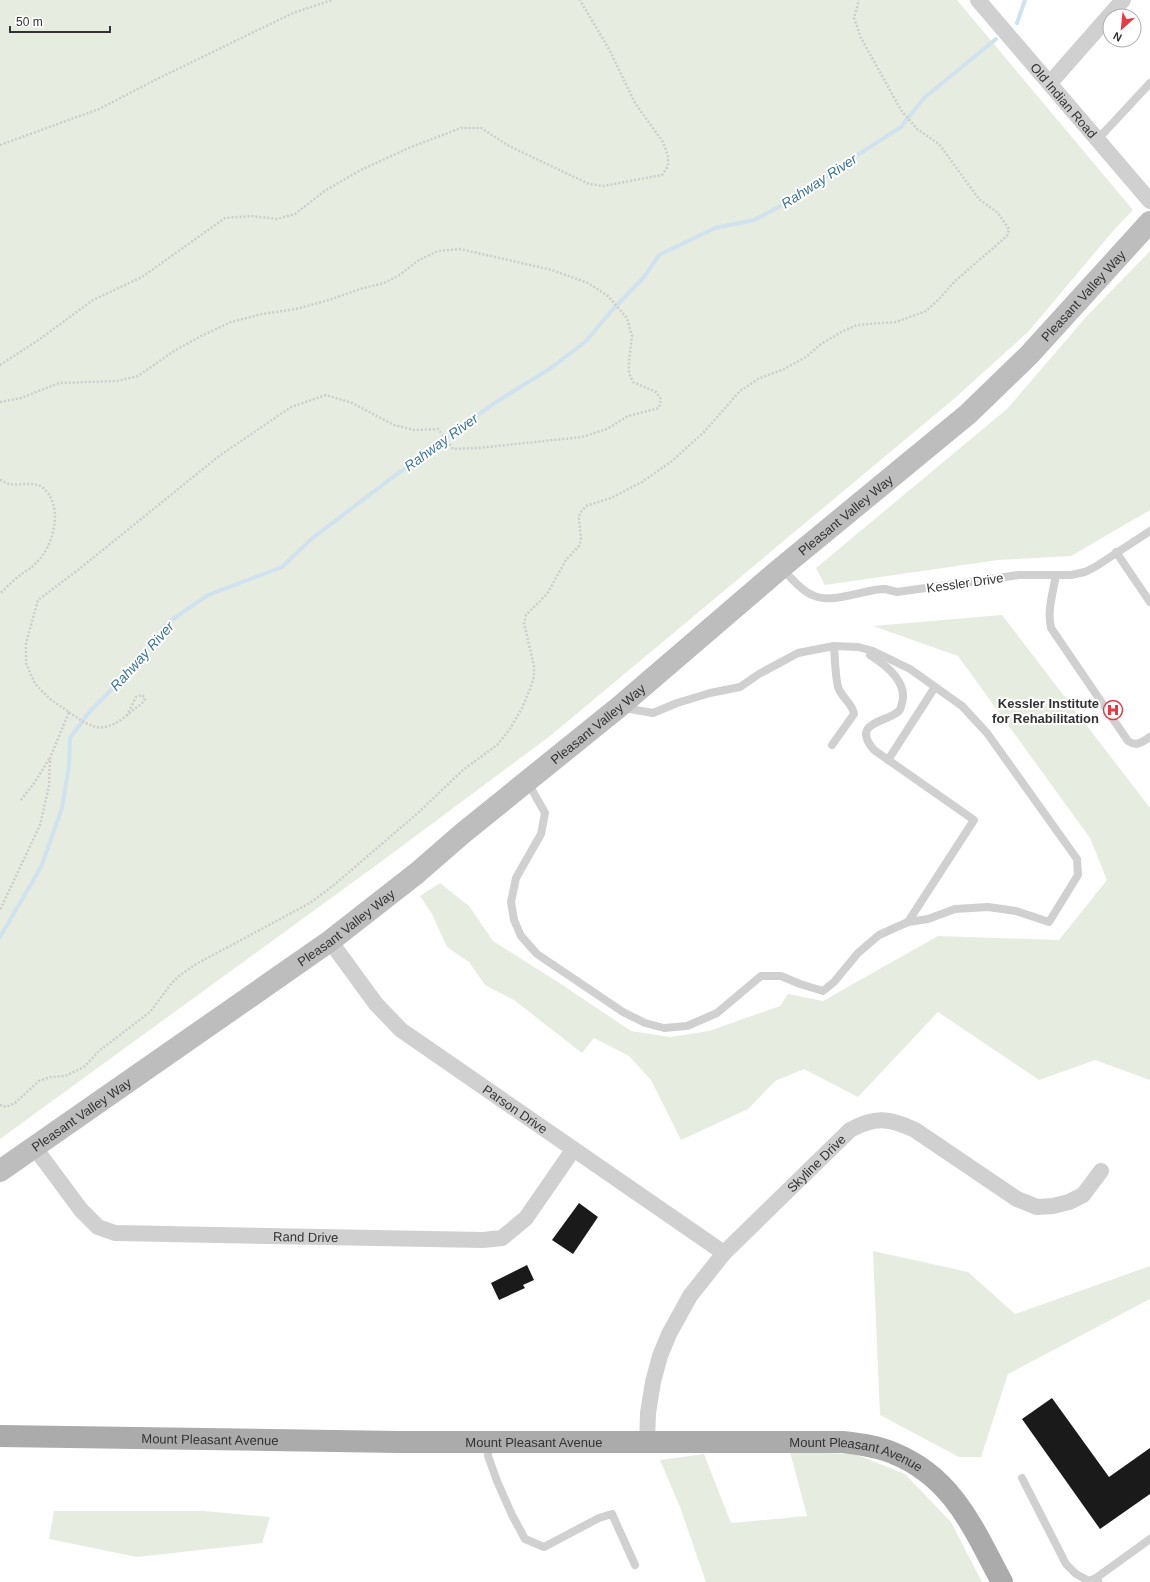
<svg xmlns="http://www.w3.org/2000/svg" width="1150" height="1582" viewBox="0 0 1150 1582" font-family="Helvetica,sans-serif">
	<rect width="100%" height="100%" fill="#fff"/>
	<g fill="#e6ecdf">
		<path d="M0,0H957L1133,210L1113,231L1029,331L955,398L550,736L382,861L0,1139Z"/>
		<path d="M1150,251V510L1071,556L998,560L825,585L816,568L1007,409L1086,317Z"/>
		<path d="M1002,615L1150,808V1080L1095,1060L1039,1080L938,1012L858,1097L804,1069L775,1081L748,1109L681,1140L651,1080L629,1056L594,1038L582,1053L514,1000L485,985L469,962L447,947L432,914L420,896L440,883L469,906L493,941L561,984L631,1031L670,1037L709,1031L780,1006L788,994L823,1001L938,936L1059,940L1107,880L1090,838L958,656L873,626Z"/>
		<path d="M873,1251L968,1272L1015,1314L1150,1266V1299L1008,1374L981,1457H959L880,1415Z"/>
		<path d="M790,1452L855,1454L905,1474L951,1522L982,1582H706L680,1507L660,1460L704,1454L731,1523L807,1516Z"/>
		<path d="M54,1511H204L270,1517L262,1543L137,1557L49,1539Z"/>
	</g>
	<g fill="none" stroke-linecap="round" stroke-linejoin="round">
		<g stroke="#cfe2ee" stroke-width="4">
			<path d="M1017,23L1025,0"/>
			<path d="M0,937L41,867L62,808L69,766L70,738L90,711L125,676L166,624L208,595L282,567L310,540L389,480L496,402L551,368L586,341L613,309L644,277L659,255L715,228L754,220L798,197L848,161L901,127L924,98L996,39"/>
		</g>
	</g>
	<g fill="#1a1a1a">
		<path d="M579,1203L598,1217L573,1254L552,1240Z"/>
		<path d="M527,1265L534,1280L523,1285L525,1288L499,1300L491,1283Z"/>
		<path d="M1052,1398L1109,1477L1150,1448V1494L1100,1529L1022,1419Z"/>
	</g>
	<g fill="none" stroke-linecap="round" stroke-linejoin="round">
		<g stroke="#cdcdcd" stroke-width="2.5" stroke-dasharray="2 2" stroke-linecap="butt">
			<path d="M0,145L99,109L159,78L293,13L332,0"/>
			<path d="M0,365L40,339L93,300L142,277L225,218L252,216L277,219L295,214L326,190L361,170L411,147L461,128H481L509,146L589,184L603,186L662,175L668,166V156L663,142L635,103L610,51L580,0"/>
			<path d="M0,402L21,398L59,383L117,381L138,376L174,351L201,336L231,322L262,314L296,309L329,300L360,289L384,283L398,276L419,260L438,251L460,249L552,270L588,283L608,296L627,318L632,336L629,361V373L633,382L656,392L661,399L659,408L628,416L607,429L582,437L478,448L453,449L438,429L414,430L394,425L352,403L326,395L291,407L219,456L78,570L38,600L26,643V663L35,684L50,699L69,712L50,758L49,786L40,825L0,910"/>
			<path d="M0,480C3,481 6,483 9,484C19,486 33,481 42,487C65,505 54,547 35,564C32,568 27,570 23,573C15,579 7,586 0,594"/>
			<path d="M69,712C95,731 106,734 132,711C137,706 144,704 145,698L142,695L136,697L127,715"/>
			<path d="M21,800L35,782L49,759"/>
			<path d="M0,1105L6,1107L15,1103L39,1081L50,1077L65,1076L84,1067L99,1051L150,1012L171,984L180,975L198,963L310,903L334,885L419,812L463,770L497,745L510,729L522,708L530,689L534,677V666L524,623L526,615L547,594L566,560L579,546L581,540L579,518L580,513L586,506L611,498L642,482L672,461L704,432L740,391L758,379L784,369L806,357L821,344L843,331L857,325L896,322L926,311L940,298L955,281L1007,236L1009,229L998,213L979,199L939,144L917,129L901,110L861,38L854,18L859,0"/>
		</g>
		<g stroke="#d0d0d0" stroke-width="8">
			<path d="M1098,139L1150,83"/>
			<path d="M1116,552L1150,602"/>
			<path d="M782,569C791,577 800,590 812,595C832,605 864,589 885,589C889,590 893,591 897,592L1019,575H1071L1085,572L1095,567L1150,531"/>
			<path d="M1056,575C1053,592 1047,611 1051,628L1128,741C1137,747 1142,742 1150,737"/>
			<path d="M870,655C886,665 908,682 902,703C901,706 901,709 899,711C886,723 850,722 874,750L974,820L908,922"/>
			<path d="M832,745L854,714C853,704 841,697 838,687C835,674 835,659 834,646"/>
			<path d="M888,760L935,687"/>
			<path d="M527,781L545,813L541,834L516,878L511,902L514,920L521,936L537,954L623,1012L645,1023L664,1028L687,1026L717,1013L761,976H781L800,984L823,991L834,982L858,953L879,935L908,922L928,919L955,909L988,907L1016,911L1049,922L1078,875L1077,859L987,733L962,706L910,669L873,651L858,647L834,646L798,653L759,674L740,687L710,693L677,703L653,713L624,708"/>
			<path d="M489,1443L488,1456L497,1481L512,1515L525,1539L544,1547L599,1518L612,1514L635,1565"/>
			<path d="M1022,1478L1066,1564L1076,1574L1089,1581L1096,1578"/>
			<path d="M1098,1581L1096,1578L1150,1539"/>
		</g>
		<g stroke="#d0d0d0" stroke-width="16">
			<path id="s1" d="M978,0L1150,201"/>
			<path d="M1050,83L1123,0"/>
			<path id="s2" d="M330,941L376,1004L401,1030L724,1253"/>
			<path id="s3" d="M35,1148L81,1210L98,1227L115,1233L483,1240L502,1238L526,1218L573,1150"/>
			<path id="s4" d="M647,1443L648,1413L653,1382L660,1356L669,1334L690,1296L724,1253L850,1130C875,1116 890,1118 915,1130L1017,1199L1037,1207L1053,1206L1069,1202L1083,1195L1101,1171"/>
		</g>
		<path stroke="#bdbdbd" stroke-width="22" id="s5" d="M0,1171L330,941L417,873L463,833L619,707L781,568L968,414L1029,355L1150,222"/>
		<path stroke="#ababab" stroke-width="22" id="s6" d="M0,1436L398,1442H843C859,1444 877,1446 893,1453C953,1477 973,1528 1002,1582"/>
	</g>
	<defs>
		<g id="hospital-ring" transform="scale(1)"><circle r="9.5" fill="#fff" stroke="#e63946" stroke-width="1.5"/><path d="M-5-5h3v3.5h4V-5h3V5h-3V1.5h-4V5h-3Z" fill="#e63946"/></g>
	</defs>
	<g fill-rule="evenodd">
		<use href="#hospital-ring" x="1113" y="710"/>
	</g>
	<g text-anchor="middle" dominant-baseline="central" stroke-width="4" stroke-linejoin="round" paint-order="stroke">
		<g font-size="13" fill="#333" stroke="#fff">
			<text stroke="none"><textPath href="#s1" startOffset="132">Old Indian Road</textPath></text>
			<text stroke="none"><textPath href="#s5" startOffset="1395">Pleasant Valley Way</textPath></text>
			<text stroke="none"><textPath href="#s5" startOffset="1071">Pleasant Valley Way</textPath></text>
			<text transform="translate(965 583) rotate(-8)">Kessler Drive</text>
			<text stroke="none"><textPath href="#s5" startOffset="747">Pleasant Valley Way</textPath></text>
			<text stroke="none"><textPath href="#s5" startOffset="423">Pleasant Valley Way</textPath></text>
			<text stroke="none"><textPath href="#s2" startOffset="253">Parson Drive</textPath></text>
			<text stroke="none"><textPath href="#s5" startOffset="99">Pleasant Valley Way</textPath></text>
			<text stroke="none"><textPath href="#s4" startOffset="339">Skyline Drive</textPath></text>
			<text stroke="none"><textPath href="#s3" startOffset="310">Rand Drive</textPath></text>
			<text stroke="none"><textPath href="#s6" startOffset="210">Mount Pleasant Avenue</textPath></text>
			<text stroke="none"><textPath href="#s6" startOffset="534">Mount Pleasant Avenue</textPath></text>
			<text stroke="none"><textPath href="#s6" startOffset="858">Mount Pleasant Avenue</textPath></text>
		</g>
		<g font-size="13" font-weight="bold" fill="#333" stroke="#fff" text-anchor="end">
			<text x="1099" y="703">Kessler Institute<tspan x="1099" dy="15">for Rehabilitation</tspan></text>
		</g>
		<g font-size="14" font-style="italic" fill="#3f7597" stroke="#fff">
			<text transform="translate(819 181) rotate(-33)">Rahway River</text>
			<text transform="translate(441 442) rotate(-36)">Rahway River</text>
			<text transform="translate(142 656) rotate(-48)">Rahway River</text>
		</g>
	</g>
	<g transform="translate(1122 28) rotate(207)"><circle r="19" fill="#ffffff" stroke="#adadad"/>
	<path d="M0-3L7 15L0 10L-7 15Z" fill="#e63946"/>
	<text y="-6" font-size="11" font-weight="bold" text-anchor="middle" fill="#333333">N</text>
	</g>
	<path d="M10 26v6h100v-6" fill="none" stroke="#333333" stroke-width="2"/>
	<text x="16" y="26" font-size="12" fill="#333333" stroke="#ffffff" stroke-width="3" paint-order="stroke">50 m</text>
</svg>
